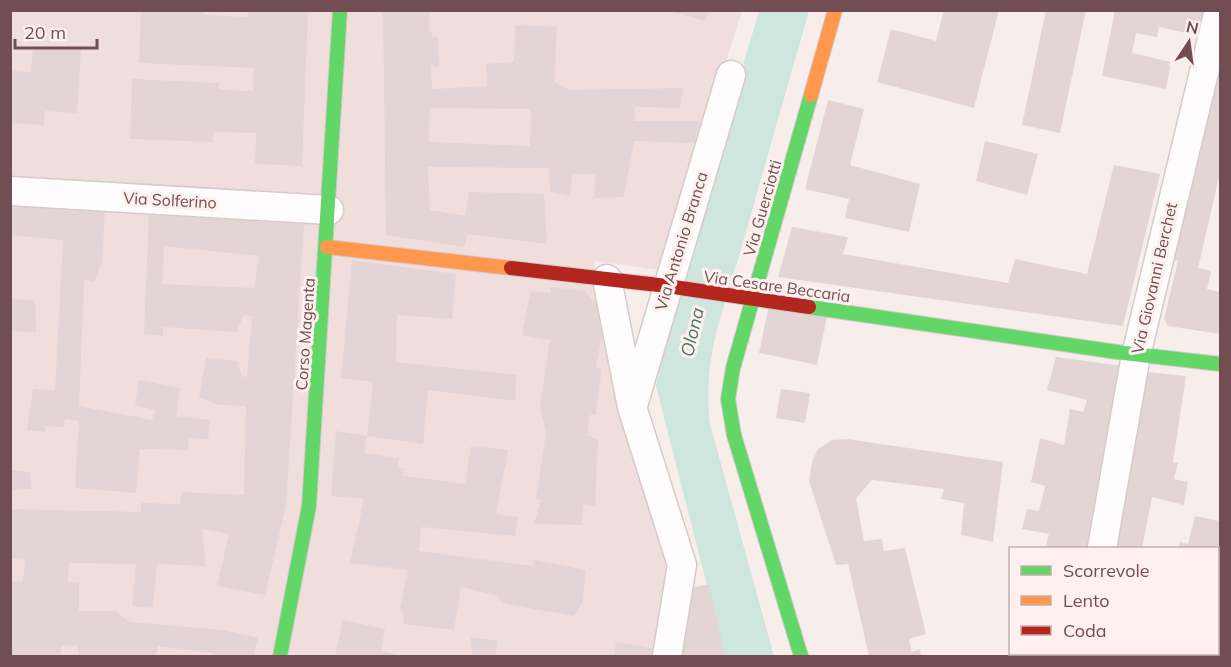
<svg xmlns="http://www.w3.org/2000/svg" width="1231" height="667" viewBox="0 0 1231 667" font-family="Mulish,sans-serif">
	<rect width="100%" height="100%" fill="#f7eeec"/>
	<path fill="#f0dedc" d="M10,11H742L660,270L594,261L672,567L657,656H11Z"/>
	<g fill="#cee6dd">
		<path d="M759,11H809L736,266L686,261Z"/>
		<path d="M674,305L722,311C711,349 705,384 710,424L774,656H725L656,386Z"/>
	</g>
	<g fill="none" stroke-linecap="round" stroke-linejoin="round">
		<path stroke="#cee6dd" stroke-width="50" d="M688,339L730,197"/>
	</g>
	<g fill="#e3d5d5" fill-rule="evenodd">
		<path d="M141,10H204V15L248,17V10H308L302,166L255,164L256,133L213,132V142L130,139L132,79L219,83V90L253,91L254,68L139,63Z"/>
		<path d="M383,10H430L429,28L433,37H438L439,67L431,66L432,89L487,86L486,64L514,62L515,25L557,27L554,82L570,90L683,88L680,108L635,107L634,121H700L694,143L634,141L624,197L594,198L595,174H572L570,196L550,192L549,168L428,167L430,210L465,216L469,192L544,194L547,244L467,234L464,247L386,235ZM430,108L531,109L530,146L429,142Z"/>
		<path d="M666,10H709L706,21Z"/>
		<path d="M944,10H999L974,108L877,82L891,29L936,41Z"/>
		<path d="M1046,10H1086L1060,133L1022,125Z"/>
		<path d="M1115,10H1204L1199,36L1159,27L1157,37L1136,33L1132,53L1171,62L1166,89L1102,76Z"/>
		<path d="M1220,39V173L1198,268L1211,271L1207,289L1220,292V334L1168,326L1164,319L1178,261L1167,258Z"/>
		<path d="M33,46L81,49L77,113L45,111L44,125L10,123V71L31,72Z"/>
		<path d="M828,100L864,109L850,165L920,184L909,232L845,218L849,199L805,189Z"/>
		<path d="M985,141L1038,154L1027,195L976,181Z"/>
		<path d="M1114,165L1160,174L1123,326L778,277L792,227L848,237L843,254L1008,283L1015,259L1087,274Z"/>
		<path d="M10,207L105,211L102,261L94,282L84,280L79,406L152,420L155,410L135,405L139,380L180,388L176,416L210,420L208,439L189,438L188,450L140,449L136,493L75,488L79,421L65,419L64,427L45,426V432L27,430L33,389L55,390L63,240L10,235Z"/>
		<path d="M149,215L304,224L286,506L265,595L217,586L229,534L202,529L206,566L157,564L153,608L132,606L136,564L69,563L68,582H79V611H115L130,622L223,630L258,638L253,656H212L213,653L158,646L156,656H78V646L61,645V656H10V582L23,581L25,558L10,559V509L141,512V503L180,504L182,492L244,495L246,406L219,405L199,397L206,358L237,361L242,376L247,377L252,316L244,315L236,332L163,327V336L144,334ZM164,246L259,256L254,288L162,284Z"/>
		<path d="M352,260L456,274L452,319L397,315L396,362L516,375L515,401L428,390L423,444L367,436L373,382L341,378Z"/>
		<path d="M551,287L585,291L606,316L596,367L602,368L596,414L590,415L587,435L598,440L595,506L583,504L582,525L534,524L541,500L536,499L546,433L540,405L550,340L522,335L531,291L550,293Z"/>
		<path d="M10,299L35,300L36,332L10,331Z"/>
		<path d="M769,305L827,317L817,365L759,353Z"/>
		<path d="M1056,357L1124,366L1087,548H1045L1049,534L1022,529L1027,509L1039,511L1045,486L1031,482L1040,438L1064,445L1070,409L1083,412L1087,400L1047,390Z"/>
		<path d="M1147,372L1186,376L1173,462L1178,463L1174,479L1188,482L1184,505L1152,497L1142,548H1112Z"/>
		<path d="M781,389L810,393L805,423L776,418Z"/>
		<path d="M336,431L367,436L364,453L399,458L397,467L404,469L403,476L465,484L471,446L508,450L496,514L518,517L515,536L421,527L419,551L533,566L534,560L586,570L582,604L574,616L501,603L499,596L461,587L454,630L403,624L404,616L400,608L408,570L350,563L364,499L331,496Z"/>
		<path d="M847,439L1003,462L993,542L961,535L964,503L941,499L944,489L872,480L856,498L864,541L882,539L884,551L905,548L926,634L909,639L912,652L920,649L921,656H869L848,564L836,565L809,481L812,462L818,449L832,440Z"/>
		<path d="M10,470L30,472L31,489L10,490Z"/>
		<path d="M1195,516L1220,521V589L1218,588V548H1179L1180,542L1188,544Z"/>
		<path d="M709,584L725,656H680L691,588Z"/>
		<path d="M343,620L385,629L381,651L404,656H335Z"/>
		<path d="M471,637L498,641L495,656H472Z"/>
		<path d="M616,642L659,649L658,656H614Z"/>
		<path d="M1030,654H1068L1067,656H1029Z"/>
		<path d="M1092,654H1155L1154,656H1091Z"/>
	</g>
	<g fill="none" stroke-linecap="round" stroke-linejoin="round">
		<g stroke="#d7cbca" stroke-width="31">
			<g id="street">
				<path d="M10,191L329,210"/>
				<path d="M607,279L632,407L682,565L667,656"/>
				<path d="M634,402L731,75"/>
				<path d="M1102,548L1136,355L1219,10"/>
				<path d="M1083,656L1084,654"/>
			</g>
		</g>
		<g stroke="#d5c9c9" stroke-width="16">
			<g id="fast">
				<path d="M809,307L1124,353L1220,364"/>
				<path d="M280,656L309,506L340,10"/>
				<path d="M801,656L734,435L728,399L733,368L811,95"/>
			</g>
		</g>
		<g stroke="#d5c9c9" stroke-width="16">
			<g id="slow">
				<path d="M811,95L835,10"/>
				<path d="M327,247L511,268"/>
			</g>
		</g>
		<g stroke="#d5c9c9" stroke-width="16">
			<path id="jam" d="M511,268L667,286L809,307"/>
		</g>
		<use href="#street" stroke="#fefcfc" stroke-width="28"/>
		<use href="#fast" stroke="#63d668" stroke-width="14"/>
		<use href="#slow" stroke="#ff974d" stroke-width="14"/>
		<use href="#jam" stroke="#b3261e" stroke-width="14"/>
	</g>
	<g text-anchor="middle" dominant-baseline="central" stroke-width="6" stroke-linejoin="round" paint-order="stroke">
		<g font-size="16" fill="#724e52" stroke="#fef0ee">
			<text transform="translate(170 200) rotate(3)">Via Solferino</text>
			<text transform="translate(762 208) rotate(-74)">Via Guerciotti</text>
			<text transform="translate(681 241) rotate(-73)">Via Antonio Branca</text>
			<text transform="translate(1154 278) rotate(-77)">Via Giovanni Berchet</text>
			<text transform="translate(777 286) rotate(8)">Via Cesare Beccaria</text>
			<text transform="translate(305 334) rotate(-86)">Corso Magenta</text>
		</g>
		<g font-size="18" font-style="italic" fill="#427666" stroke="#fef0ee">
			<text transform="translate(692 332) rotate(-77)">Olona</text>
		</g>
	</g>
	<rect width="1231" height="667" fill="none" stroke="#724e52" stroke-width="24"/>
	<rect x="1009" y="547" width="210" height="108" fill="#fef0ee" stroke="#c6afb0" stroke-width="1.5"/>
	<rect x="1021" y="566" width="30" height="9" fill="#63d668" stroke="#c6afb0" stroke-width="1.5"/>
	<text x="1063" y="577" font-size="18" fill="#724e52">Scorrevole</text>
	<rect x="1021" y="596" width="30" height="9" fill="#ff974d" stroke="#c6afb0" stroke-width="1.5"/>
	<text x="1063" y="607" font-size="18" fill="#724e52">Lento</text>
	<rect x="1021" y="626" width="30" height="9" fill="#b3261e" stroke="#c6afb0" stroke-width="1.5"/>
	<text x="1063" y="637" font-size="18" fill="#724e52">Coda</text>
	<g transform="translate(1189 42) rotate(13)" stroke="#fef0ee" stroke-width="4.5" paint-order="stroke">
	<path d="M0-4.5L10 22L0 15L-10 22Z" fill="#724e52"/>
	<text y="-9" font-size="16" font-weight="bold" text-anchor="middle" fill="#724e52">N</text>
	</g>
	<path d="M15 39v9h82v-9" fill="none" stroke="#724e52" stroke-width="3"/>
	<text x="24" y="39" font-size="18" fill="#724e52" stroke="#fef0ee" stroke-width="4.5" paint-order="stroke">20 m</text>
</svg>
